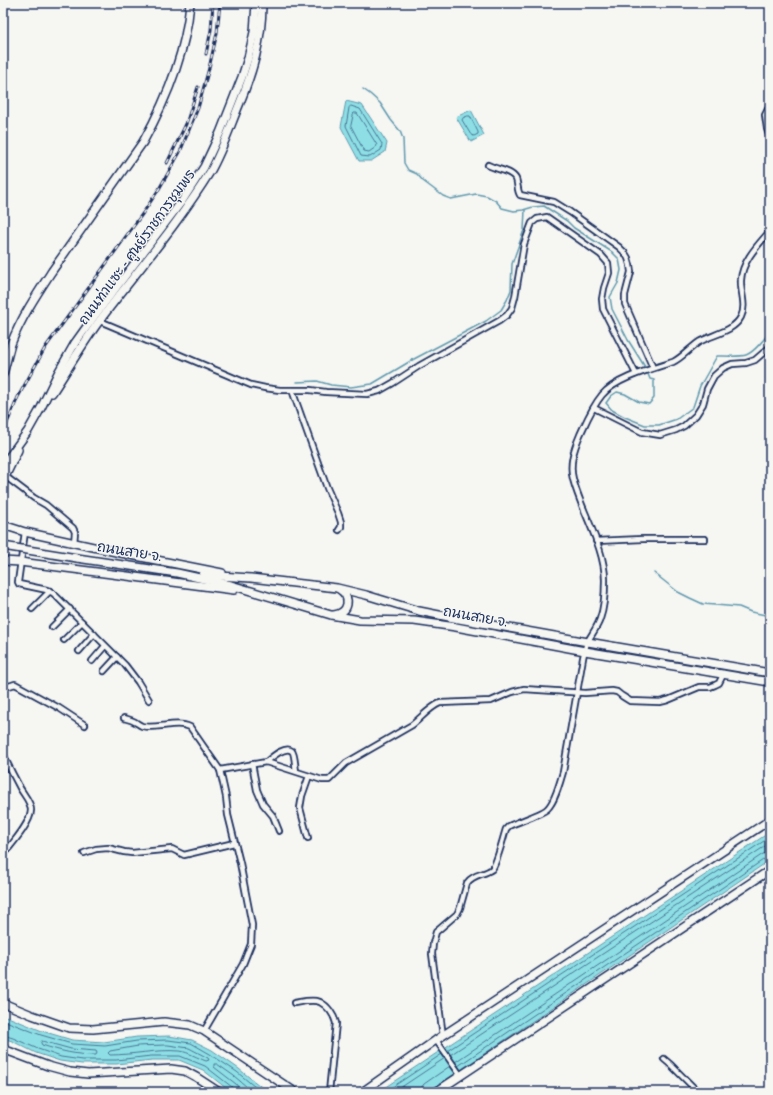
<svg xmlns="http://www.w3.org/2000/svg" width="773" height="1095" viewBox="0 0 773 1095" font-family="Dekko,'Playpen Sans Thai',sans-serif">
	<rect width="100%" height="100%" fill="#f6f6f2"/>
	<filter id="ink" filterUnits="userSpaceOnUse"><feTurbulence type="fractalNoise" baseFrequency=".025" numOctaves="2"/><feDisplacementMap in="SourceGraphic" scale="8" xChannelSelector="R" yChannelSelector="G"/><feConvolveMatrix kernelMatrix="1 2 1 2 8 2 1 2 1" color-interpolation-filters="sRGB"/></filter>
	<g filter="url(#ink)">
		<g fill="#8edfe5" stroke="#6099af">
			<path d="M346,101L362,105L387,143L385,152L371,161H359L341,127Z"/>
			<path d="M471,110L484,135L471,142L456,117Z"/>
			<path d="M770,832V860L428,1092H378Z"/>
			<path d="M3,1015L42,1031L72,1040L104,1042L137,1037L169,1036L192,1040L212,1050L239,1069L265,1090L269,1092H231L203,1070L179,1060H152L116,1064H82L60,1061L36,1053L12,1041L3,1038Z"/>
		</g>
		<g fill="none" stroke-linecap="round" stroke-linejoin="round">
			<g stroke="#497594" stroke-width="1">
				<path d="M351,106L360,109L382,144L381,150L370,157L361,156L346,126L349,108Z"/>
				<path d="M354,113H357L377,145L376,147L369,152L364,151L351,126Z"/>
				<path d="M468,116H470L478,132V134L474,136L471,135L462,120L463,118Z"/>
				<path d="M3,1020L41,1035L72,1044L105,1046L137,1041L168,1040L191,1043L210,1054L237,1072L261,1092"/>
				<path d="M3,1035L13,1038L38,1049L61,1057L82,1060H116L151,1056H180L205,1066L232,1087L233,1092"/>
				<path d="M42,1041L71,1049L96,1051L97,1053L96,1055C76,1055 60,1051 42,1045L41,1043Z"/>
				<path d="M168,1045L189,1048L208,1058L209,1060L206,1061C198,1058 188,1052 180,1051C156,1049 133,1055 110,1055L108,1053L110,1051L138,1046Z"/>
				<path d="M447,1051L770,837"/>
				<path d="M450,1055L770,843"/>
				<path d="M455,1062L763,854L770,852"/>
				<path d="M458,1066L766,858L770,857"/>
				<path d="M238,1092V1087L236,1084L214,1067V1064H217L234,1076L253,1092"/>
				<path d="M385,1092L442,1054"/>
				<path d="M394,1092L445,1058"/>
				<path d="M421,1092V1088L424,1084L450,1066"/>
			</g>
			<g stroke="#6099af" stroke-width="1.5">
				<path d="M363,89L370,94L380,103L391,120L400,131L403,139L404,163L408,170L417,174L423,181L443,196L451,199L476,194L487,196L496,201L502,208L514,211L523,210L533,207L544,206L567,221L574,228L612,252L619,259L621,270L618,283L610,297L612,309L628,340L645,367"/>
				<path d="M648,374L650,379L654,380V398L649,404L639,402L625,394L617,392L611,396L606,403L612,410L625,417L645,425H659L677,419L693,407L700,386L717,356C724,356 741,357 746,355C754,352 766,338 770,330"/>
				<path d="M297,382L317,381L331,385L351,387L372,384L414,359L486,321L501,310L507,300L511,290L512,264L524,230L525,210"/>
				<path d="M654,573L678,592L690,598L703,604L739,607L751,612L770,616"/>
			</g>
			<g stroke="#1b2f5e" stroke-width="8">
				<g id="street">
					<path d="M770,105L765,115L767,129L770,138"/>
					<path d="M488,165C497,170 511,170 516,179C518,184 517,190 520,195L554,202L570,212L619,247L625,253L628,258L630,265L631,272L625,295V304L653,368"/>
					<path d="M100,321L251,385L265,388L280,390H310L326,392L367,394L379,391L393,383L419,366L499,321L507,315L512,308L515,297L524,244L532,223L537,219L547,217L601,255L608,263L609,273L604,288L602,299L603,309L636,374"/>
					<path d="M292,390L327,488L338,513L341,522V527L339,530"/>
					<path d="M594,408L642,432L660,435L676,430L684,426L696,415L703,404L707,389L714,376L723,368L732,364L746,363L755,360L770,347"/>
					<path d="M5,476L34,498L46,505L73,528L75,532L74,543"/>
					<path d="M25,532L18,582L19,584L47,590L53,593L125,665L138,682L149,700"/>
					<path d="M596,541L643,539H705"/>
					<path d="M32,609L50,591"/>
					<path d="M52,627L70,609"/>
					<path d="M64,640L82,622"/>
					<path d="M79,651L94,634"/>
					<path d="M92,661L105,646"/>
					<path d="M104,671L117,657"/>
					<path d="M3,685L9,686L15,684L59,708L85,725"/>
					<path d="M124,718C127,719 131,720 133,721C136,722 139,725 142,726C156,730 176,720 190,727L220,770L226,797L228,815L240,863L252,925L251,944L243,964L204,1031"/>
					<path d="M3,754C8,765 14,777 20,788C24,795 31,802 31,810C31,823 11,845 3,855"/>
					<path d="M266,762C271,758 285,745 292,751C295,754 295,767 296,771"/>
					<path d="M252,764L257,790L263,804L273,816L279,831"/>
					<path d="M220,770L266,762L322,780H329L346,763L412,725C421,718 430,707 440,703L491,701L512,692L524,689L585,693L612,691L617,692L622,696L630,701L660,702L668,700L699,687H710L715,685L719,683L724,673"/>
					<path d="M308,838L300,808L302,796L309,776"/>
					<path d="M84,853L96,849L108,848L124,852L132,853L172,849L184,855L234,843"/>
					<path d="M294,1003C301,1002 313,999 320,1002C328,1006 334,1015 336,1023L329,1092"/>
					<path d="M443,1036L432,954L433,943L436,932L457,914L460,908L467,883C473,874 484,875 492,869C497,863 503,838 506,829L509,826C519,821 540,815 547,809C555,802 560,782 563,772L583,658C584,653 585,648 587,643C591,635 597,628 600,619C604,608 605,593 605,580C605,547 581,511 573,479C569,464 574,449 580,435C586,422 592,407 602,395C616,378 652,369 673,362C683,357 690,348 699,342C713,334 733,332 741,317C747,305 740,292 741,280C742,261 758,245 770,231"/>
					<path d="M436,1040L461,1076"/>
					<path d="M664,1059L671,1065L698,1092"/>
				</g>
			</g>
			<g stroke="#1b2f5e" stroke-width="10">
				<g id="secondary">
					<path d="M3,374C6,364 8,354 11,344C21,318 37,294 52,271L143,142C167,99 186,52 190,3"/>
					<path d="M52,393C68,369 83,343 100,320C137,271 178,224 210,172C222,151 230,127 239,105C253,71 262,41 262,3"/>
					<path d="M3,468L9,457L28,431L41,408L58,373L75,343L93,318L182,201L204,167L220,133L242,77L248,58L254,32L256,3"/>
					<path d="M3,481L18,450"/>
					<path d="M3,525L25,532L116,552L222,573"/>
					<path d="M77,558L177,573L231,585L331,615L360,620L414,621L456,627L585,651L770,682"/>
					<path d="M3,561L20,562L234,590"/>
					<path d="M203,575L251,578L337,588L366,595L419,611L459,619L588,642L770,673"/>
					<path d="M334,615C349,613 352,597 339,589"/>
					<path d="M3,1003L32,1015L69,1028L93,1029L164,1022L190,1025L204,1031L295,1092"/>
					<path d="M3,1049L48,1066L70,1072L88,1074L171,1069L185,1071L196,1077L219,1092"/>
					<path d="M362,1092L436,1040L770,820"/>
					<path d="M436,1092L770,870"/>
				</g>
			</g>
			<use href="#street" stroke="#f6f6f2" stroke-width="4.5"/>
			<use href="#secondary" stroke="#f6f6f2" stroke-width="7"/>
			<g stroke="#1b2f5e" stroke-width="3">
				<g id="rail">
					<path d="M206,54L211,30L213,3"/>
					<path d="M167,163L186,124L198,87"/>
					<path d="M3,433L18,397L45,348L143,213L159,189L180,152L198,108L209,68L217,33L220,3"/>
				</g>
			</g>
			<use href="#rail" stroke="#f6f6f2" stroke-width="1.5" stroke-dasharray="4.5" stroke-linecap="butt"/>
			<g stroke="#1b2f5e" stroke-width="10" stroke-linecap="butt">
				<path id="secondary-bridge" d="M3,546L77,558"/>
			</g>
			<use href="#secondary-bridge" stroke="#f6f6f2" stroke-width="7"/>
		</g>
	</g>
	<g text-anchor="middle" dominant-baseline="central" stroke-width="3" stroke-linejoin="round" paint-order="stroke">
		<g font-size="14" fill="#1b2f5e" stroke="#f6f6f2">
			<text transform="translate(138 248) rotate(-54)">ถนนท่าแซะ - ศูนย์ราชการชุมพร</text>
			<text transform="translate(129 553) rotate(9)">ถนนสาย จ.</text>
			<text transform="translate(475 618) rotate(10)">ถนนสาย จ.</text>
		</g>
	</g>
	<rect width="773" height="1095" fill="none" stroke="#f6f6f2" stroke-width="16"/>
	<rect x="8" y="8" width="757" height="1079" fill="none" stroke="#1b2f5e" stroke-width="1.5" filter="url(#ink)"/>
</svg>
